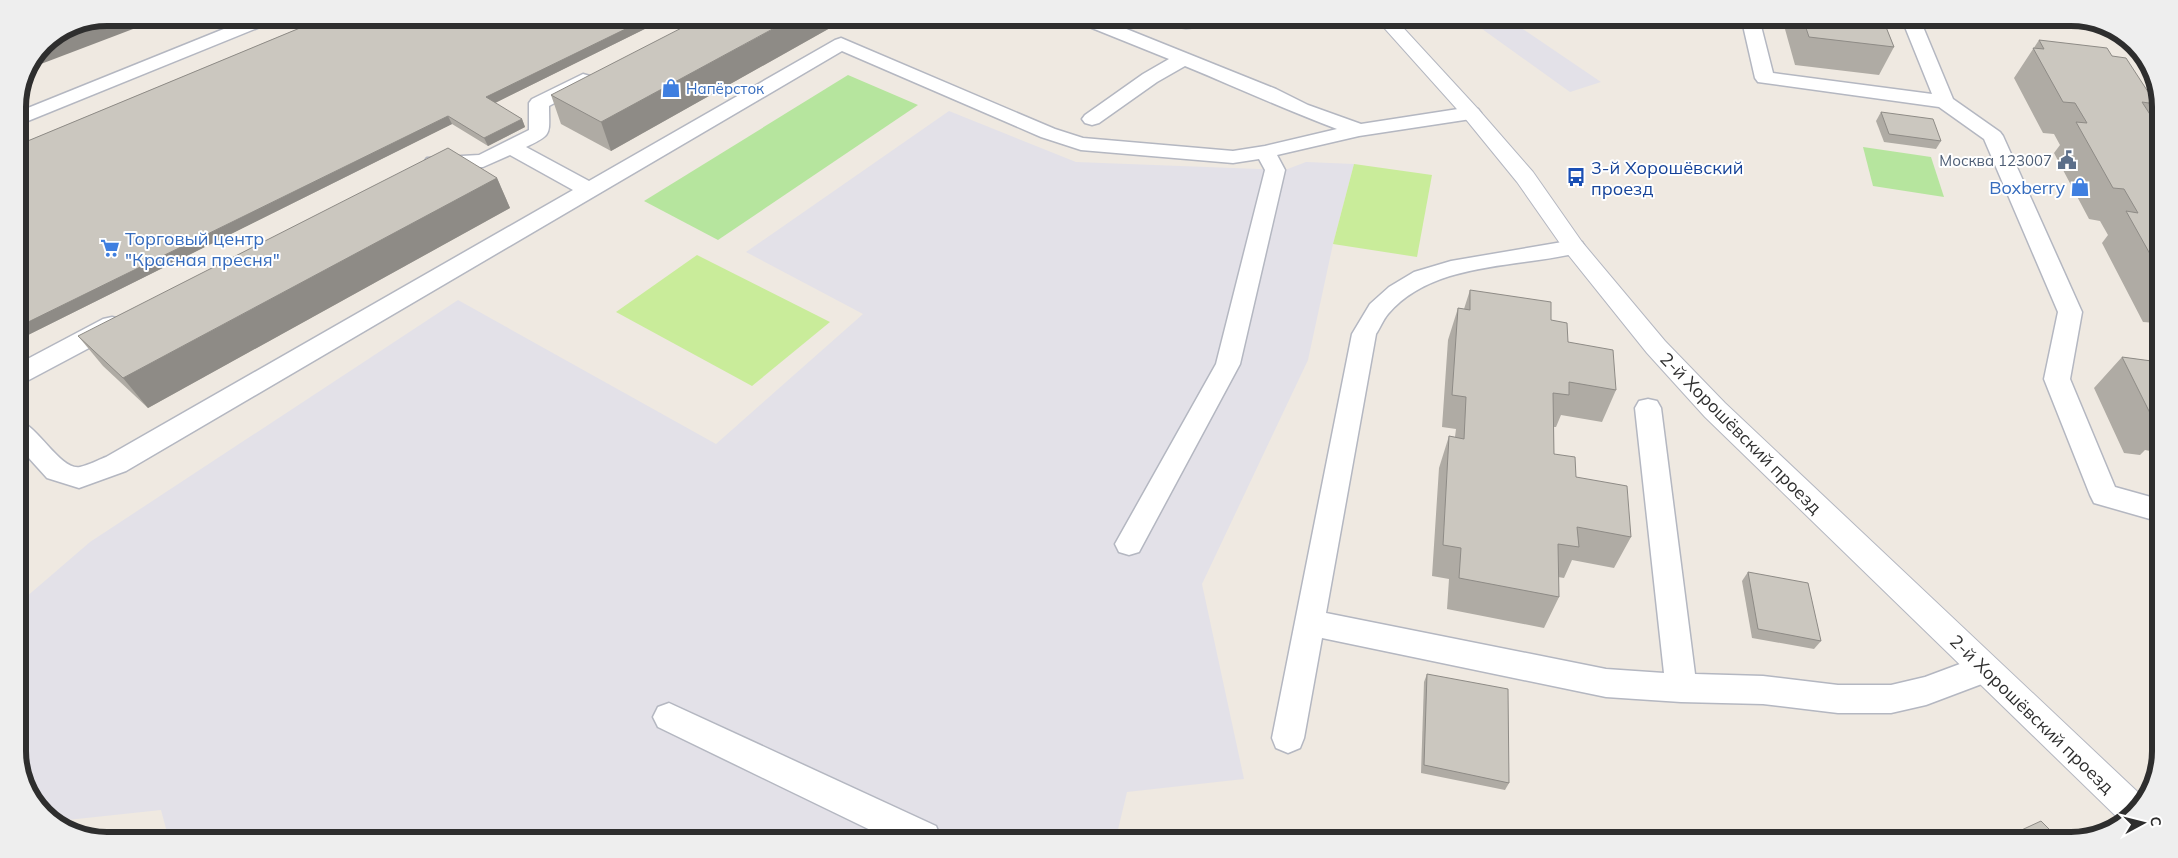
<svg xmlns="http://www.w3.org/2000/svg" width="2178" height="858" viewBox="0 0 2178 858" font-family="Mulish,sans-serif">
	<rect width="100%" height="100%" fill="#efe9e1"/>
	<g fill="#e3e1e8">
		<path d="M1471,21H1511L1601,82L1570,92Z"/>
		<path d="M949,111L1076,162L1285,170L1306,162L1354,164L1333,244L1308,360L1202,584L1244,779L1127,792L1116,838L168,836L161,810L58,821L36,806L18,757V604L90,542L458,300L716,444L863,314L746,252Z"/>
	</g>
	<g fill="#b6e59e">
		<path d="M848,75L918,105L718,240L644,201Z"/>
		<path d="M1863,147L1931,157L1944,197L1873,186Z"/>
	</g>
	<g fill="#c9ec9a">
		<path d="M1354,164L1432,175L1417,257L1333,244Z"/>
		<path d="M697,255L830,322L752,386L616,312Z"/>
	</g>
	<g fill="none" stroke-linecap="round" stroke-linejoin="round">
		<g stroke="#b4b7c1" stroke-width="3">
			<g id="lane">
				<path d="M251,18H275L272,22L18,125V112Z"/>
				<path d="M1079,20H1104L1276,89L1308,105L1361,124L1471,107L1478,109L1481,113L1478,117L1471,119L1359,136L1277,155L1285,170L1240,364L1139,552L1129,555L1119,552L1115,544L1216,364L1265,170L1259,159L1233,163L1081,150L1041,137L842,51L126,471L79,488L47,478L18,446V420C38,426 61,471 80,467C89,465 98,460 106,457L573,190L510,155L483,167L434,168L427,166L424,162L427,158L479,155L529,130V103L532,99L583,74L590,76L593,80L590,84L549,106C549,135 553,134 526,147L589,181L835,40L841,38L1055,129L1083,138L1233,151L1265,146L1337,129C1286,110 1236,87 1185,66L1157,82L1099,123L1092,125L1085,123L1082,119L1085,115L1143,74L1169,59L1082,24Z"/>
				<path d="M1169,20H1211L1208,24C1196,27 1178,33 1169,20Z"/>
				<path d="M1742,21L1760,22L1773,73L1932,94L1903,22H1921L1953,99L2000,132L2003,136L2082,312L2070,379L2115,487L2158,499L2157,521L2094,503L2090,495L2044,379L2058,312L1984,139L1939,107L1758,82L1755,78Z"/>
				<path d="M1574,240L1582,242L1585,247L1582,252C1519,268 1433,261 1388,314C1383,320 1380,328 1376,334L1326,613L1606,669L1664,673L1635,408L1639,401L1648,399L1657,401L1661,408L1695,674L1763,676L1838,685H1891L1925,677L1984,655L1995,659L2000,669L1995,679L1926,705L1891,713H1838L1763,704L1681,702L1606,697L1322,638L1304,738L1300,748L1288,753L1276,748L1272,738L1352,334L1370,304L1389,287L1414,272L1451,261Z"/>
				<path d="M112,317L121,319L124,325L121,331L27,381L18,384V364L103,319Z"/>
				<path d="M669,703L936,826L941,838H887L658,727L653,717L658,707Z"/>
			</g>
		</g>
		<g stroke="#b4b7c1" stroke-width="2">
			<path id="secondary" d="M1378,21H1397L1478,109L1533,172L1582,242L1665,341L1725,403L2143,797L2123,823L1705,417L1647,353L1566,252L1517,182L1464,117Z"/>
		</g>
		<use href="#lane" fill="#fff" fill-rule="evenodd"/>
		<use href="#secondary" fill="#fff" fill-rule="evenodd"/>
	</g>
	<g fill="#afaba4">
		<path d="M324,18L665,19L495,103L522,119L525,127L488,146L452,124L18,340V145Z"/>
		<path d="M846,19L611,151L561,124L551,95Z"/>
		<path d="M1783,22H1884L1894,47L1879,75L1795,65Z"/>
		<path d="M2039,40L2112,56L2156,104L2149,113L2160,130L2159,329L2156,323L2143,322L2102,243L2108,235L2100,221L2089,219L2054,153L2060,145L2054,134L2043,133L2014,78Z"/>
		<path d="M1881,112L1941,141L1936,149L1884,142L1876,121Z"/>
		<path d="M497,178L510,208L148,408L103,366L78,336Z"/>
		<path d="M1470,290L1551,320L1568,342L1616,390L1602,422L1561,415L1556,427H1554V454L1631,537L1614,568L1572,560L1564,578L1558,577L1559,597L1544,628L1447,609L1449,579L1432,576L1439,468L1449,436L1455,437L1456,429L1442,427L1448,340L1458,308L1464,309Z"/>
		<path d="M2122,357L2159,362L2158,458L2155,452L2145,450L2140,455L2124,453L2094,388Z"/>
		<path d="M1748,572L1821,641L1814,649L1752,638L1742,581Z"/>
		<path d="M1427,674L1509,783L1505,790L1421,773L1424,682Z"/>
	</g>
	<g fill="#8e8b86">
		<path d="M107,18H162L33,67L44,43L67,28L82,22Z"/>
		<path d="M646,19H665L489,106L486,97Z"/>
		<path d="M791,19H846L611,151L601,122Z"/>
		<path d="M448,116L452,124L18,340V327Z"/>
		<path d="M522,119L525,127L488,146L484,138Z"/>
		<path d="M497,178L510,208L148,408L123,378Z"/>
	</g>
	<g fill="#cbc7bf" stroke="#8e8b86">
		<path d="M324,18L646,19L486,97L522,119L484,138L448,116L18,327V145Z"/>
		<path d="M699,19H791L601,122L551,95Z"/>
		<path d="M82,22L67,28L73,24Z"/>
		<path d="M1804,22H1884L1894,47L1809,37Z"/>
		<path d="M2039,40L2107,48L2112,56L2126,58L2156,104L2142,102L2160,130L2159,270L2126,211L2138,213L2124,189L2113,188L2076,122L2087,123L2075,103L2063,102L2033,48L2044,49Z"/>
		<path d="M1881,112L1933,119L1941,141L1889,134Z"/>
		<path d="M448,148L497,178L123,378L78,336Z"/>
		<path d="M1470,290L1551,302V320L1567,323L1568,342L1613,350L1616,390L1569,382V395L1553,393L1554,454L1575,457L1576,477L1627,486L1631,537L1577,527L1579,547L1558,544L1559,597L1459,578L1461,548L1443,545L1449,436L1464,439L1466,397L1452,395L1458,308L1470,310Z"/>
		<path d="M2122,357L2159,362L2158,422L2154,421Z"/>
		<path d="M1748,572L1808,583L1821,641L1758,629Z"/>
		<path d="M1427,674L1508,689L1509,783L1424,765Z"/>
		<path d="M2041,821L2060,840H2000Z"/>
	</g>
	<defs>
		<g id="shop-bare" transform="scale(1.5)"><path d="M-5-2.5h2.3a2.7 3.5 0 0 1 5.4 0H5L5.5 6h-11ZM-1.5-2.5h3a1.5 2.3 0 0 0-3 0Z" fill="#3f7fe0" stroke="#fff" stroke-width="2.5" paint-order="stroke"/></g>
		<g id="civic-bare" transform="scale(1.5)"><path d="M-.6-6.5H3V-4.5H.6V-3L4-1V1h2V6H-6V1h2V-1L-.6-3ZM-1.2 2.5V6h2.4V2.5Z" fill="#5c6f8a" stroke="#fff" stroke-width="2.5" paint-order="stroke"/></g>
		<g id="bus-bare" transform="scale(1.5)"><path d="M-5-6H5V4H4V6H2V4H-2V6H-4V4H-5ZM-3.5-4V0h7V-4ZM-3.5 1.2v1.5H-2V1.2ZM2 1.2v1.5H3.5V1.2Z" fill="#1a4fb4" stroke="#fff" stroke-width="2.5" paint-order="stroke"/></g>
		<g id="supermarket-bare" transform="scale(1.5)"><path d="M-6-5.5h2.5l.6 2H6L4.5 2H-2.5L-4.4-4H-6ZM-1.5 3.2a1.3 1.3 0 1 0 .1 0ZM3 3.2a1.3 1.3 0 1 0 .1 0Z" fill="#3f7fe0" stroke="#fff" stroke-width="2.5" paint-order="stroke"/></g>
	</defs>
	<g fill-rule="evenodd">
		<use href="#shop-bare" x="671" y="88"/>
		<use href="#civic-bare" x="2067" y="160"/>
		<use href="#bus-bare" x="1576" y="177"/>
		<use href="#shop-bare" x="2080" y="187"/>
		<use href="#supermarket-bare" x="110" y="248"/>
	</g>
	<g text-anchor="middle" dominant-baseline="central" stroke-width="4" stroke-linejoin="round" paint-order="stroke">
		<g font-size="15" fill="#366cbe" stroke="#fff" text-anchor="start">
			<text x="686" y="88">Напёрсток</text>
		</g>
		<g font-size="15" fill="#4e5e75" stroke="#fff" text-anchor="end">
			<text x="2052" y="160">Москва 123007</text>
		</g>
		<g font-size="18" fill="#164399" stroke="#fff" text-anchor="start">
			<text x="1591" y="167">3-й Хорошёвский<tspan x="1591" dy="21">проезд</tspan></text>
		</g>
		<g font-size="18" fill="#366cbe" stroke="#fff" text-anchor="end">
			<text x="2065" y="187">Boxberry</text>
			<text x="125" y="238" text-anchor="start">Торговый центр<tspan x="125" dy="21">"Красная пресня"</tspan></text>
		</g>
		<g font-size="18" fill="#2e2e2e" stroke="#fff">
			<text transform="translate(1741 433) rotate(45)">2-й Хорошёвский проезд</text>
			<text transform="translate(2032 714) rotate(44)">2-й Хорошёвский проезд</text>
		</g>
	</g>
	<path d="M0 0H2178V858H0ZM107 26H2071A81 81 0 0 1 2152 107V751A81 81 0 0 1 2071 832H107A81 81 0 0 1 26 751V107A81 81 0 0 1 107 26Z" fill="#eee" fill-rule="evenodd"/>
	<path fill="none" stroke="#2e2e2e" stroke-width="6" d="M107 26H2071A81 81 0 0 1 2152 107V751A81 81 0 0 1 2071 832H107A81 81 0 0 1 26 751V107A81 81 0 0 1 107 26Z"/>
	<g transform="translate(2143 823) rotate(83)" stroke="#ffffff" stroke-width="4" paint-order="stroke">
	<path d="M0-4L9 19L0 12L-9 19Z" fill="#2e2e2e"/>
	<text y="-8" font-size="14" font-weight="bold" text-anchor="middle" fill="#2e2e2e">С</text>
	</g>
</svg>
